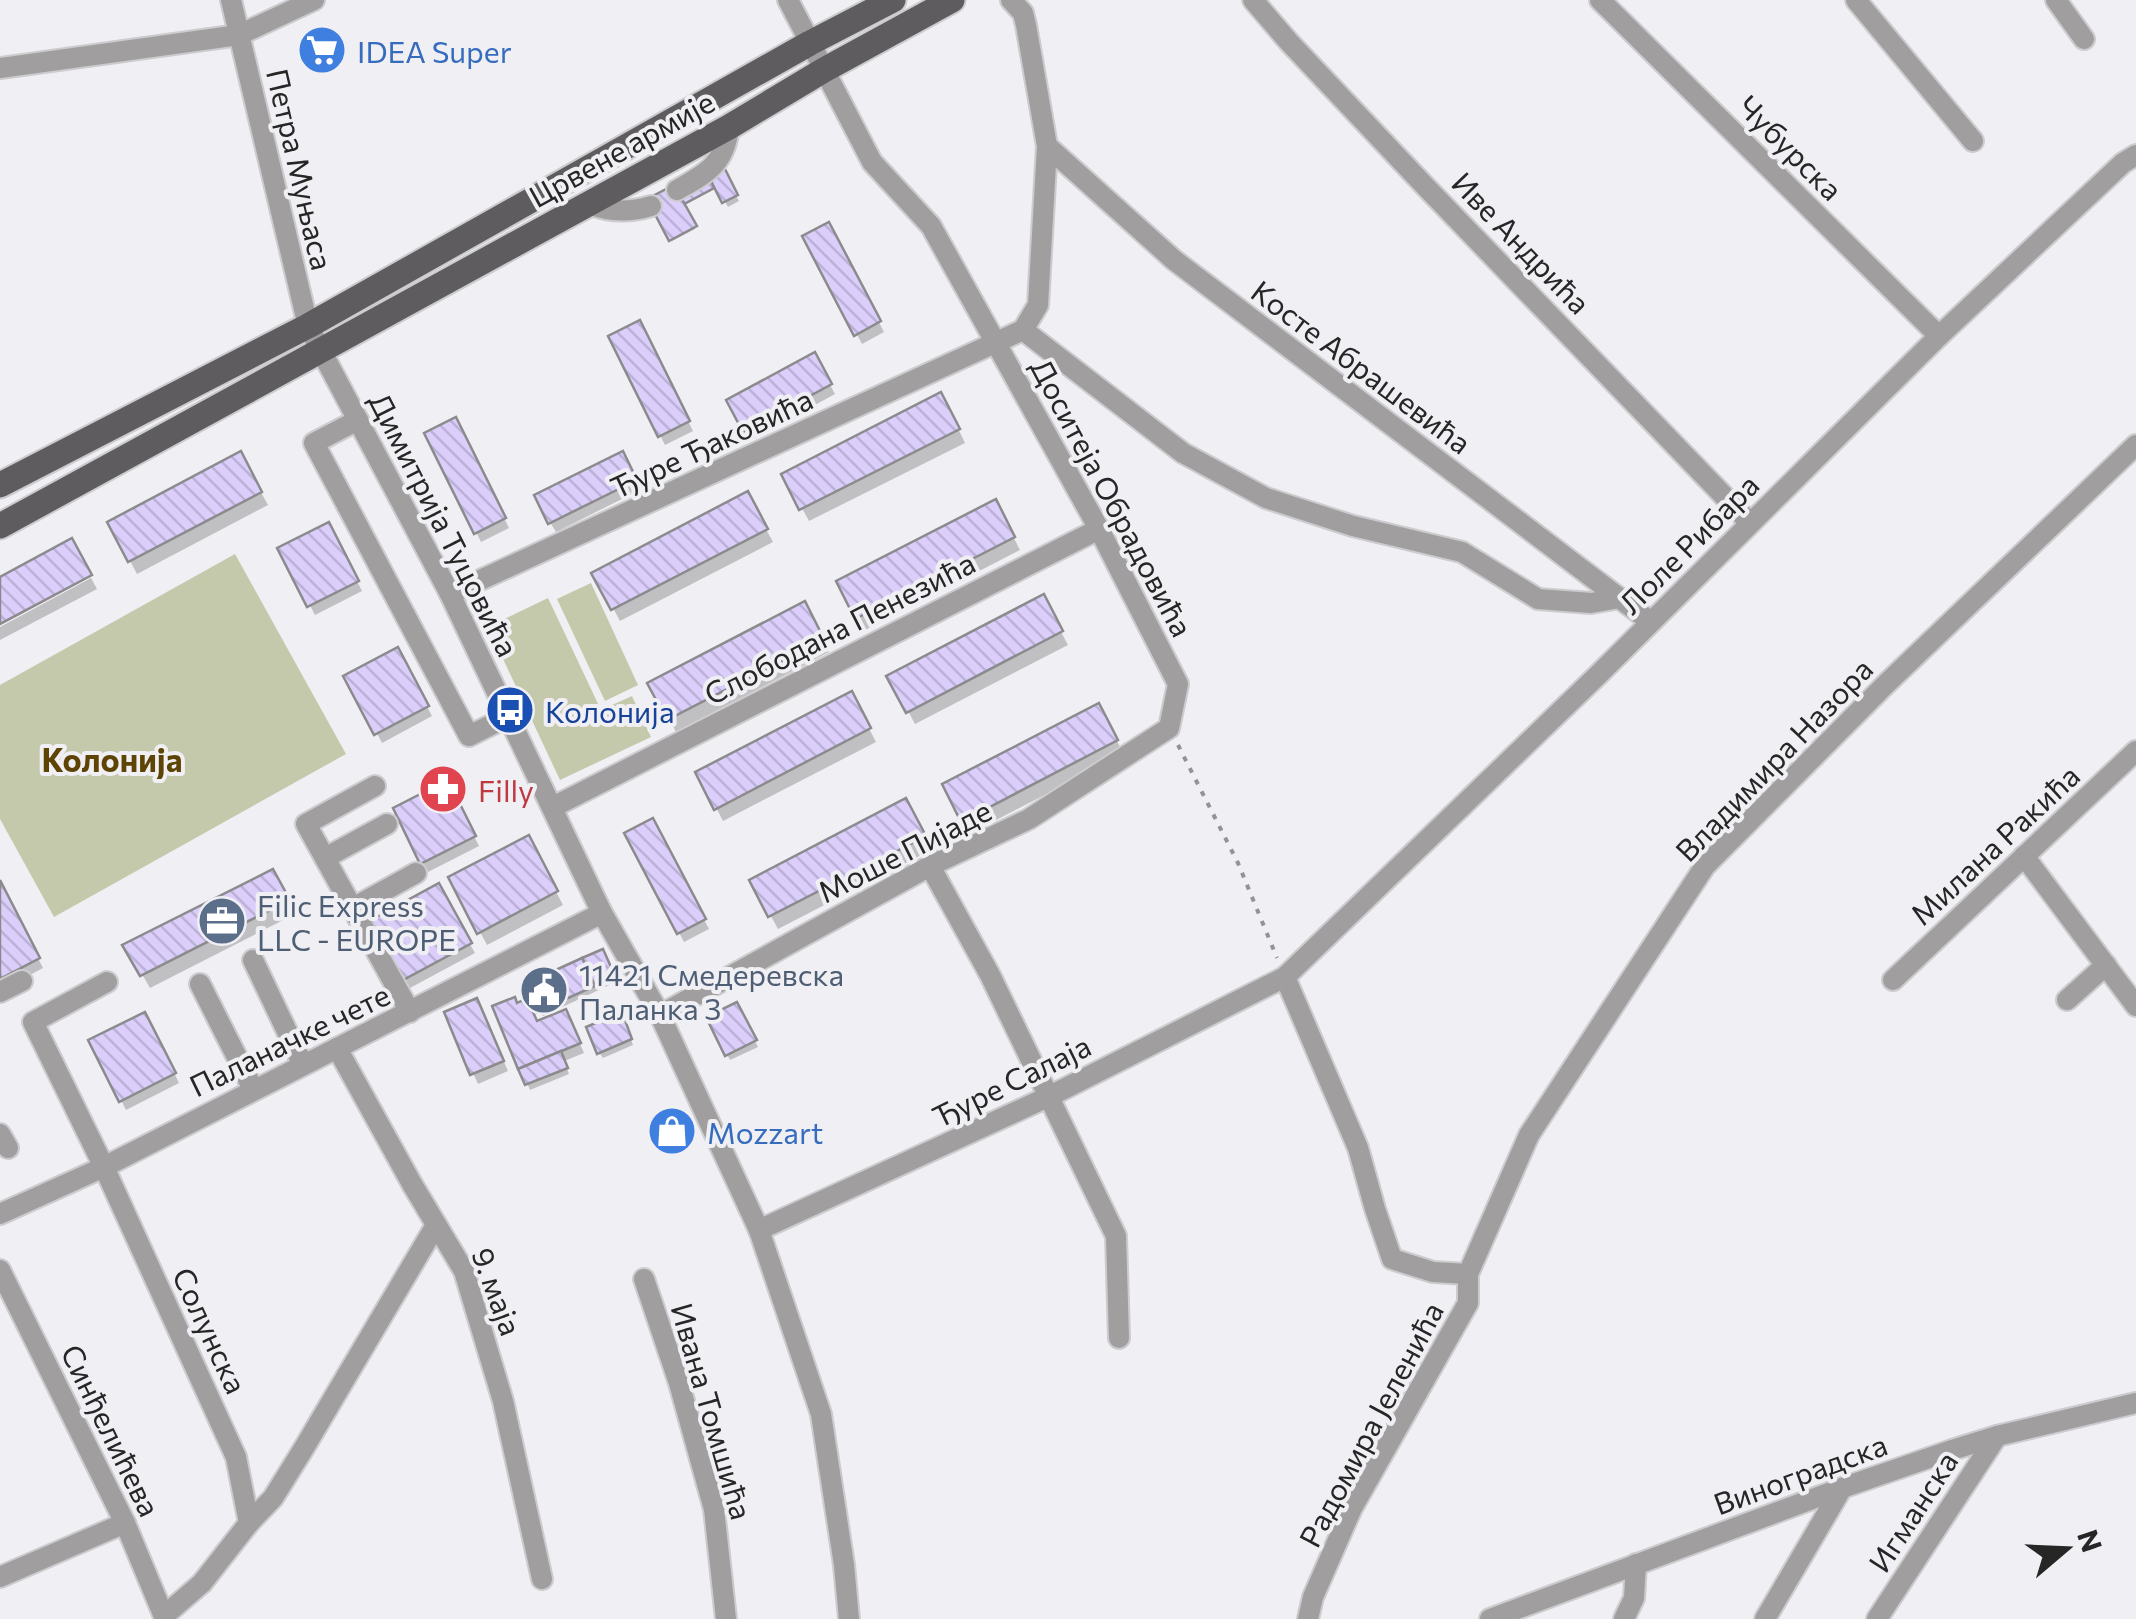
<svg xmlns="http://www.w3.org/2000/svg" width="2136" height="1619" viewBox="0 0 2136 1619" font-family="Commissioner,sans-serif">
	<defs>
		<pattern id="building-back-hatch" width="6" height="6" patternUnits="userSpaceOnUse" patternTransform="scale(2.5)"><rect width="6" height="6" fill="#dbcefb"/><path d="M-1 5l2 2M0 0l6 6M5-1l2 2" fill="none" stroke="#bcb1d7"/></pattern>
	</defs>
	<rect width="100%" height="100%" fill="#f0eff3"/>
	<g fill="#c5c9ac">
		<path d="M235,554L346,754L54,917L0,819V685Z"/>
		<path d="M591,583L638,685L605,701L557,599Z"/>
		<path d="M548,598L601,710L632,696L651,737L560,780L488,627Z"/>
	</g>
	<g fill="#0003">
		<path d="M723,171L739,201L728,207L717,188L683,206L695,229L672,241L651,200Z"/>
		<path d="M828,225L884,332L862,344L805,237Z"/>
		<path d="M644,333L693,431L665,445L611,337Z"/>
		<path d="M814,356L835,394L751,440L730,401Z"/>
		<path d="M948,408L965,443L809,521L784,475Z"/>
		<path d="M460,430L509,528L481,542L427,434Z"/>
		<path d="M240,454L268,505L137,574L110,523Z"/>
		<path d="M627,464L640,490L556,532L550,522Z"/>
		<path d="M747,495L773,542L620,621L595,574Z"/>
		<path d="M1002,515L1020,550L865,630L840,583Z"/>
		<path d="M328,525L362,591L315,615L281,549Z"/>
		<path d="M91,578L97,589L0,640V627Z"/>
		<path d="M1043,598L1068,645L915,724L890,677Z"/>
		<path d="M811,617L829,652L676,732L651,684Z"/>
		<path d="M397,650L432,716L382,743L347,677Z"/>
		<path d="M851,694L876,742L723,821L698,773Z"/>
		<path d="M1098,706L1124,754L971,833L945,786Z"/>
		<path d="M452,793L479,846L428,872L422,863Z"/>
		<path d="M905,802L931,850L778,929L752,881Z"/>
		<path d="M652,821L709,929L684,942L628,834Z"/>
		<path d="M528,838L563,905L487,945L451,878Z"/>
		<path d="M272,872L295,914L150,988L126,946Z"/>
		<path d="M0,884L43,968L0,991Z"/>
		<path d="M438,887L475,953L410,988L374,921Z"/>
		<path d="M605,957L616,982L543,1016L539,1010Z"/>
		<path d="M517,1005L537,1024L570,1021L584,1053L564,1061L569,1074L530,1090L496,1008Z"/>
		<path d="M736,1005L758,1047L730,1060L709,1019Z"/>
		<path d="M481,1010L508,1071L478,1084L447,1014Z"/>
		<path d="M624,1021L633,1045L603,1058L599,1052Z"/>
		<path d="M150,1024L179,1083L126,1110L121,1100Z"/>
	</g>
	<g fill="url(#building-back-hatch)" stroke="#8b8b8e" stroke-width="2.5">
		<path d="M724,167L738,195L722,203L708,175Z"/>
		<path d="M708,175L714,188L684,204L678,191Z"/>
		<path d="M674,185L697,226L669,241L647,199Z"/>
		<path d="M829,222L881,321L854,336L802,236Z"/>
		<path d="M640,320L690,421L658,437L608,336Z"/>
		<path d="M815,352L832,384L743,432L726,400Z"/>
		<path d="M941,392L960,429L799,510L781,474Z"/>
		<path d="M456,417L506,518L474,534L424,433Z"/>
		<path d="M241,451L262,492L128,562L107,522Z"/>
		<path d="M623,451L637,480L548,524L534,495Z"/>
		<path d="M748,491L768,529L611,610L591,573Z"/>
		<path d="M996,499L1015,537L855,619L836,581Z"/>
		<path d="M329,522L359,581L307,607L277,548Z"/>
		<path d="M72,538L92,575L0,624V577Z"/>
		<path d="M1044,594L1063,631L906,713L886,676Z"/>
		<path d="M805,601L824,639L667,720L647,683Z"/>
		<path d="M398,647L429,706L374,735L343,676Z"/>
		<path d="M852,691L871,728L714,810L695,772Z"/>
		<path d="M1099,703L1118,740L961,822L942,784Z"/>
		<path d="M448,780L476,836L420,864L393,808Z"/>
		<path d="M906,798L926,836L768,917L749,880Z"/>
		<path d="M653,818L706,919L677,934L624,833Z"/>
		<path d="M529,835L558,891L477,934L448,877Z"/>
		<path d="M273,869L290,900L140,976L122,945Z"/>
		<path d="M0,880L40,958L0,979Z"/>
		<path d="M439,883L472,943L403,980L371,920Z"/>
		<path d="M603,949L615,976L595,986L582,958Z"/>
		<path d="M582,958L595,986L537,1012L525,984Z"/>
		<path d="M515,997L517,1003L527,998L537,1021L566,1009L581,1043L518,1069L492,1006Z"/>
		<path d="M477,998L504,1061L470,1075L444,1012Z"/>
		<path d="M737,1002L757,1040L725,1056L706,1017Z"/>
		<path d="M145,1012L176,1073L119,1102L88,1040Z"/>
		<path d="M622,1012L632,1039L597,1054L586,1027Z"/>
		<path d="M561,1051L568,1068L525,1085L518,1069Z"/>
	</g>
	<g fill="none" stroke-linecap="round" stroke-linejoin="round">
		<g stroke="#cccbce" stroke-width="24">
			<g id="minor">
				<path d="M231,0L308,326L450,594L602,913L660,1015L759,1230L821,1414L844,1565L849,1619"/>
				<path d="M1253,0L1289,42L1424,185L1750,523"/>
				<path d="M1600,0L1939,336"/>
				<path d="M1856,0L1973,141"/>
				<path d="M2056,0L2084,39"/>
				<path d="M0,68L239,35L314,0"/>
				<path d="M1047,146L1174,260L1651,622"/>
				<path d="M677,190C707,173 725,164 729,127"/>
				<path d="M588,204C609,212 629,213 651,206"/>
				<path d="M1023,330L1183,453L1266,498L1353,526L1462,552L1538,599L1591,603L1620,598"/>
				<path d="M358,420L314,443L469,736L509,716"/>
				<path d="M450,594L1023,330L1038,305L1047,146L1026,25L1023,13L1011,0"/>
				<path d="M375,786L306,824L410,1012"/>
				<path d="M553,807L1099,529"/>
				<path d="M2024,856L2136,1006"/>
				<path d="M325,858L387,824"/>
				<path d="M930,866L990,975L1116,1236L1119,1338"/>
				<path d="M353,908L416,873"/>
				<path d="M253,960L303,1065"/>
				<path d="M1285,977L1358,1148L1375,1209L1392,1259L1433,1272L1468,1274V1303L1352,1508L1313,1597L1308,1619"/>
				<path d="M1893,980L2136,751"/>
				<path d="M107,982L33,1022L104,1167L236,1457L249,1523L202,1583L165,1615"/>
				<path d="M200,984L253,1089"/>
				<path d="M0,992L22,981"/>
				<path d="M2067,1000L2106,965"/>
				<path d="M660,1015L930,866L1029,819L1169,728L1178,684L1099,529L931,226L872,162L788,0"/>
				<path d="M337,1048L412,1184L464,1271L503,1401L542,1579"/>
				<path d="M0,1134L8,1148"/>
				<path d="M0,1214L104,1167L602,913"/>
				<path d="M759,1230L1050,1096L1285,977L1599,674L1939,336L2123,163L2136,155"/>
				<path d="M0,1270L125,1523L165,1619"/>
				<path d="M1468,1274L1529,1135L1705,866L1885,685L2136,445"/>
				<path d="M644,1279L679,1383L714,1509L726,1619"/>
				<path d="M249,1523L273,1498L304,1448L436,1225"/>
				<path d="M0,1577L125,1523"/>
				<path d="M1490,1619L1842,1488L1952,1450L1997,1436L2136,1403"/>
				<path d="M1624,1619L1634,1598L1636,1564"/>
				<path d="M1765,1619L1842,1488"/>
				<path d="M1877,1619L1997,1436"/>
			</g>
		</g>
		<g stroke="#cccbce" stroke-width="29">
			<g id="major">
				<path d="M0,485L308,326L810,43L893,0"/>
				<path d="M0,526L729,127L824,70L952,0"/>
			</g>
		</g>
		<path stroke="#939295" stroke-width="4" stroke-dasharray="5 8" stroke-linecap="butt" d="M1178,745L1238,863L1277,958"/>
		<use href="#minor" stroke="#a09e9f" stroke-width="20"/>
		<use href="#major" stroke="#5e5c5e" stroke-width="25"/>
	</g>
	<defs>
		<g id="supermarket-disc" transform="scale(2.5)"><circle r="9.5" fill="#3f7fe0" stroke="#f0eff3"/><path d="M-6-5.5h2.5l.6 2H6L4.5 2H-2.5L-4.4-4H-6ZM-1.5 3.2a1.3 1.3 0 1 0 .1 0ZM3 3.2a1.3 1.3 0 1 0 .1 0Z" fill="#fff"/></g>
		<g id="bus-disc" transform="scale(2.5)"><circle r="9.5" fill="#1a4fb4" stroke="#f0eff3"/><path d="M-5-6H5V4H4V6H2V4H-2V6H-4V4H-5ZM-3.5-4V0h7V-4ZM-3.5 1.2v1.5H-2V1.2ZM2 1.2v1.5H3.5V1.2Z" fill="#fff"/></g>
		<g id="pharmacy-disc" transform="scale(2.5)"><circle r="9.5" fill="#e0444e" stroke="#f0eff3"/><path d="M-2-6h4v4h4v4h-4v4h-4v-4h-4v-4h4Z" fill="#fff"/></g>
		<g id="office-disc" transform="scale(2.5)"><circle r="9.5" fill="#5c6f8a" stroke="#f0eff3"/><path d="M-6-3h4V-5.5h4V-3h4V5H-6ZM-1-4.5V-3h2v-1.5ZM-6 0V1H6V0Z" fill="#fff"/></g>
		<g id="civic-disc" transform="scale(2.5)"><circle r="9.5" fill="#5c6f8a" stroke="#f0eff3"/><path d="M-.6-6.5H3V-4.5H.6V-3L4-1V1h2V6H-6V1h2V-1L-.6-3ZM-1.2 2.5V6h2.4V2.5Z" fill="#fff"/></g>
		<g id="shop-disc" transform="scale(2.5)"><circle r="9.5" fill="#3f7fe0" stroke="#f0eff3"/><path d="M-5-2.5h2.3a2.7 3.5 0 0 1 5.4 0H5L5.5 6h-11ZM-1.5-2.5h3a1.5 2.3 0 0 0-3 0Z" fill="#fff"/></g>
	</defs>
	<g fill-rule="evenodd">
		<use href="#supermarket-disc" x="322" y="50"/>
		<use href="#bus-disc" x="510" y="710"/>
		<use href="#pharmacy-disc" x="443" y="789"/>
		<use href="#office-disc" x="222" y="921"/>
		<use href="#civic-disc" x="544" y="990"/>
		<use href="#shop-disc" x="672" y="1131"/>
	</g>
	<g text-anchor="middle" dominant-baseline="central" stroke-width="8" stroke-linejoin="round" paint-order="stroke">
		<g font-size="30" fill="#366cbe" stroke="#f0eff3" text-anchor="start">
			<text x="357" y="50">IDEA Super</text>
			<text x="707" y="1131">Mozzart</text>
		</g>
		<g font-size="30" fill="#262627" stroke="#f0eff3">
			<text transform="translate(1791 147) rotate(45)">Чубурска</text>
			<text transform="translate(621 148) rotate(-29)">Црвене армије</text>
			<text transform="translate(301 169) rotate(77)">Петра Муњаса</text>
			<text transform="translate(1522 242) rotate(46)">Иве Андрића</text>
			<text transform="translate(1362 366) rotate(37)">Косте Абрашевића</text>
			<text transform="translate(711 442) rotate(-25)">Ђуре Ђаковића</text>
			<text transform="translate(1113 497) rotate(62)">Доситеја Обрадовића</text>
			<text transform="translate(445 524) rotate(63)">Димитрија Туцовића</text>
			<text transform="translate(1688 543) rotate(-45)">Лоле Рибара</text>
			<text transform="translate(839 627) rotate(-27)">Слободана Пенезића</text>
			<text transform="translate(1773 759) rotate(-46)">Владимира Назора</text>
			<text transform="translate(1994 844) rotate(-43)">Милана Ракића</text>
			<text transform="translate(904 850) rotate(-27)">Моше Пијаде</text>
			<text transform="translate(289 1039) rotate(-26)">Паланачке чете</text>
			<text transform="translate(1011 1080) rotate(-26)">Ђуре Салаја</text>
			<text transform="translate(498 1291) rotate(70)">9. маја</text>
			<text transform="translate(211 1330) rotate(65)">Солунска</text>
			<text transform="translate(713 1411) rotate(74)">Ивана Томшића</text>
			<text transform="translate(1370 1424) rotate(-62)">Радомира Јеленића</text>
			<text transform="translate(112 1430) rotate(64)">Синђелићева</text>
			<text transform="translate(1800 1473) rotate(-20)">Виноградска</text>
			<text transform="translate(1912 1511) rotate(-57)">Игманска</text>
		</g>
		<g font-size="30" fill="#164399" stroke="#f0eff3" text-anchor="start">
			<text x="545" y="710">Колонија</text>
		</g>
		<g font-size="30" fill="#be3a42" stroke="#f0eff3" text-anchor="start">
			<text x="478" y="789">Filly</text>
		</g>
		<g font-size="30" fill="#4e5e75" stroke="#f0eff3" text-anchor="start">
			<text x="257" y="904">Filic Express<tspan x="257" dy="34">LLC - EUROPE</tspan></text>
			<text x="579" y="973">11421 Смедеревска<tspan x="579" dy="34">Паланка 3</tspan></text>
		</g>
		<g font-size="32" font-weight="bold" fill="#5d4304" stroke="#f0eff3">
			<text x="112" y="759">Колонија</text>
		</g>
	</g>
	<g transform="translate(2066 1549) rotate(71)" stroke="#f0eff3" stroke-width="8" paint-order="stroke">
	<path d="M0-8L18 38L0 25L-18 38Z" fill="#262627"/>
	<text y="-15" font-size="28" font-weight="bold" text-anchor="middle" fill="#262627">N</text>
	</g>
</svg>
